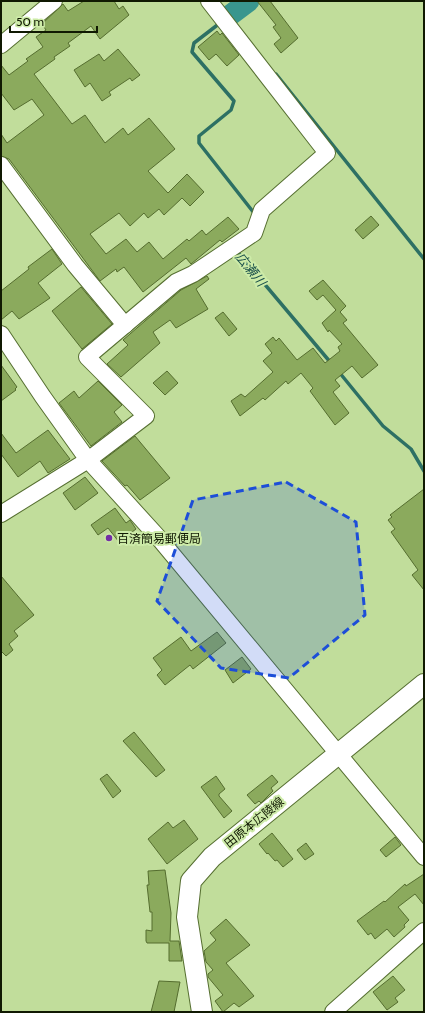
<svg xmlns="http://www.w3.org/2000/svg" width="425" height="1013" viewBox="0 0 425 1013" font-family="Cabin,'Noto Sans JP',sans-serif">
	<rect width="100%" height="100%" fill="#c1dd9b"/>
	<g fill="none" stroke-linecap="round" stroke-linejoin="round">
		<g stroke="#2d7064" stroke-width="3.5">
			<path d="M220,23L194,43L192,52L234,101L231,110L199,136V143L254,213L253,216"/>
			<path d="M276,74L424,259"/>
			<path d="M236,250L331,363"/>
			<path d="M339,372L383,426L411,449L424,471"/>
		</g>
		<path stroke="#39968e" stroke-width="21" d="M229,16L249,1"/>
	</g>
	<g fill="#8baa5d" stroke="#556d2f">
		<path d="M84,1H114L119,9L123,6L129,15L100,39L91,26L68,43L70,46L54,57L55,59L34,74L72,124L85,115L105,143L123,128L128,135L149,118L175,149L148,171L167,192L168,193L187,174L204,192L190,206L182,198L164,215L159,209L148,218L144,213L130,226L119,213L90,234L106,254L126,239L137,252L149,242L163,259L187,239L189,241L202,230L206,235L228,217L239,229L222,242L220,240L191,264L186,258L143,292L124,267L117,272L116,269L100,281L9,159L1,156V134L7,143L44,115L32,99L14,110L1,93V65L9,75L28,61L26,59L43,47L36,37L46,30L42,24L63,4L68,11Z"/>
		<path d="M257,1H270L298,38L281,53L274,44L281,38L273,27L276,25Z"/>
		<path d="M217,31L220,35L222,33L239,55L227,66L216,54L209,60L198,47Z"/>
		<path d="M118,49L140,75L132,81L130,78L109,92L111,95L102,101L90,83L85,87L74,70L99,54L104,61Z"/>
		<path d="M371,216L379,225L363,239L355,230Z"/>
		<path d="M52,249L62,264L38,283L50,298L19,319L12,311L1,320V291L29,269L28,267Z"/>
		<path d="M207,276L209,279L196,289L208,309L176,328L170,320L153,332L160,343L121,377L107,364L128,345L123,340L181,290Z"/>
		<path d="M323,280L346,306L340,312L347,320L343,323L378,365L362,378L352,366L335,380L340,386L333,392L349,413L335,425L310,391L313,388L301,373L288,384L286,381L265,400L263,398L240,416L231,401L241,394L245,397L273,372L263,361L272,353L265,344L273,337L276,341L279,338L297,360L313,348L325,363L340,351L338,347L342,344L329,330L328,332L322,323L336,310L323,295L317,300L309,291Z"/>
		<path d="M81,287L112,324L82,349L52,311Z"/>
		<path d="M223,312L237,329L229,336L215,318Z"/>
		<path d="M1,365L17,387L15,389L16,390L1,401Z"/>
		<path d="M167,371L178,383L165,395L153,383Z"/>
		<path d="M98,381L122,405L114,412L122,422L91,446L59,403L74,391L79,398Z"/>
		<path d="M48,430L70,459L48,473L40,461L18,477L1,454V433L16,453Z"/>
		<path d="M135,436L170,478L140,500L127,485L125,486L102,461Z"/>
		<path d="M85,477L98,493L75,510L63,493Z"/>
		<path d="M424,489V590L412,575L418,570L391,532L395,529L388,520L392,517L390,515Z"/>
		<path d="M115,508L126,523L130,520L136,529L119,542L108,528L98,535L91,525Z"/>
		<path d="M1,576L34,615L14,631L18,636L9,644L13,650L6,656L1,651Z"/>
		<path d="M217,632L226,643L193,669L190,665L165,685L157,675L162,670L153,658L181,637L191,651Z"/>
		<path d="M242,657L251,669L233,683L225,670Z"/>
		<path d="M134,732L165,770L156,777L123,741Z"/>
		<path d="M107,774L121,791L113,798L100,779Z"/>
		<path d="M272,775L278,782L271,788L273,791L261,803L259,801L255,804L247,795Z"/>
		<path d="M216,776L225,789L219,794V796L232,811L224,818L201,787Z"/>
		<path d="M184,820L198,839L167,864L148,839L168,822L173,828Z"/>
		<path d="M272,833L293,859L283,867L277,860L275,861L268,853L267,854L259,844Z"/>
		<path d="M395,837L401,845L386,857L380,850Z"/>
		<path d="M306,843L314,854L305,860L297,850Z"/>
		<path d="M165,870L171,913L170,941H179L182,961H169V943H147L146,941V930L152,931V912H150L147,885H149L148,871Z"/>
		<path d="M424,874V905L415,894L398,907L409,920L404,925L405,927L394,937L387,929L375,939L371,933L368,935L357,921L384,901L385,902L405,884L406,886Z"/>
		<path d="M226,919L250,945L226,963L254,996L239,1007L234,1003L223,1012L215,1001L223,995L208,977V974L213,970L206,962L204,951L216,940L210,933Z"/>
		<path d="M393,976L405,990L395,998L398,1002L387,1010L373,992Z"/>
		<path d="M159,981L180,982L174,1012H151Z"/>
	</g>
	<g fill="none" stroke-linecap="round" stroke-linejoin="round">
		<g stroke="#566f31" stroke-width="18">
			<g id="minor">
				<path d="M1,45L54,1"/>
				<path d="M1,165L75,265L125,325"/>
				<path d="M1,334L43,397L88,460L157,536L424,857"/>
				<path d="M1,514L88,460L146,416L87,357L176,282L193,274L254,233L262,210L327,153L209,1"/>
				<path d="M333,1012L424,931"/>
			</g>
		</g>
		<g stroke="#566f31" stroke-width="22">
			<path id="major" d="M202,1012L187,917L191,881L212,857L424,684"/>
		</g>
		<use href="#minor" stroke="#fff" stroke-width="16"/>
		<use href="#major" stroke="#fff" stroke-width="20"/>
	</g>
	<path fill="#1d4ed8" fill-opacity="0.2" stroke="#1d4ed8" stroke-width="3" stroke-dasharray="8 5" stroke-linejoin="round" d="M286,482L356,522L365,615L289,678L221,668L157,601L193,500Z"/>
	<circle fill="#732fa4" stroke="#cdeba8" stroke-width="1.5" cx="109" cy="538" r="4"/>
	<g text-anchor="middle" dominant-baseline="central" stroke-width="4" stroke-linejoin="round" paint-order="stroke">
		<g font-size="12" fill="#101902" stroke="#cdeba8" text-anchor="start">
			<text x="117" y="538">百済簡易郵便局</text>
		</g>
		<g font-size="12" fill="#101902" stroke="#cdeba8">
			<text transform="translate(254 822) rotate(-39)">田原本広陵線</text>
		</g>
		<g font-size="13" font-style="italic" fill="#1b504b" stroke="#cdeba8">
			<text transform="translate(251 269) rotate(51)">広瀬川</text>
		</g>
	</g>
	<rect width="425" height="1013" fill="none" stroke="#101902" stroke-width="4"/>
	<path d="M10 26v6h87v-6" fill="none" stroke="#101902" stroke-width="2"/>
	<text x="16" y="26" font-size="12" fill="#101902" stroke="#cdeba8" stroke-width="3" paint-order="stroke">50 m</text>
</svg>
